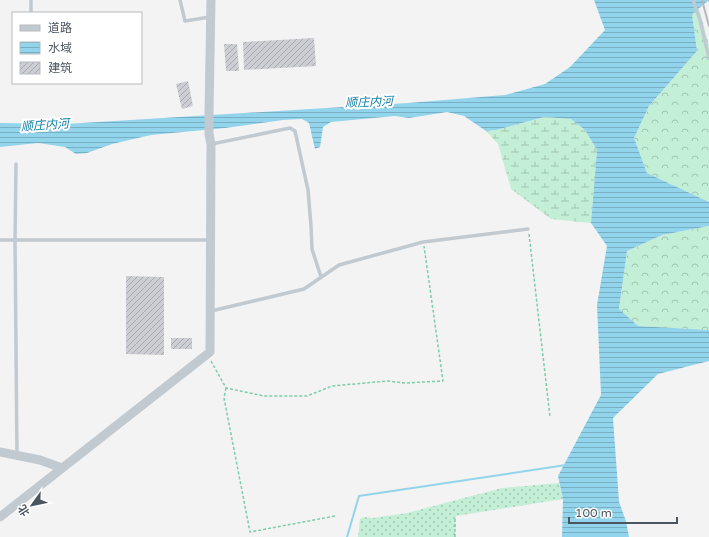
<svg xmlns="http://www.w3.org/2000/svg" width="709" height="537" viewBox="0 0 709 537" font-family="'Varela Round','Noto Sans SC',sans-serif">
	<defs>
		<pattern id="grass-dots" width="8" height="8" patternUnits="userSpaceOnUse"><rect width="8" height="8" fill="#c4efd7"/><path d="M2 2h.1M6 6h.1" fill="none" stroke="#a1c4b2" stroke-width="1.8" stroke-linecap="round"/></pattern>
		<pattern id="forest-crowns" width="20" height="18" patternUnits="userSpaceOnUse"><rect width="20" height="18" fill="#c4efd7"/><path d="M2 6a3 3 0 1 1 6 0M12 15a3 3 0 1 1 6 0" fill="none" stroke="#a1c4b2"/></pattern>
		<pattern id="wetland-marsh" width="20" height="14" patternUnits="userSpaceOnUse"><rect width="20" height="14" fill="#c4efd7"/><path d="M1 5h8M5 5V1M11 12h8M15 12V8" fill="none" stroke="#a1c4b2"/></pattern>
		<pattern id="water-rules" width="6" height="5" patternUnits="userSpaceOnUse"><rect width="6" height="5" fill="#92d4eb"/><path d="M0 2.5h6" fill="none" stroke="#79afc2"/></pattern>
		<pattern id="building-hatch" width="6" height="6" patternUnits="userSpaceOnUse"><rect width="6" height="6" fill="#cdced4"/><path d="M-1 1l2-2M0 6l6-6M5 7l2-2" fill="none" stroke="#a8aaaf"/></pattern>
	</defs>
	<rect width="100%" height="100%" fill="#f4f3f3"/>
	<path fill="url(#grass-dots)" d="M559,483L563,499L456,516L455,537H358L360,519L364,517L373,518L407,513L502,488Z"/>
	<g fill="url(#forest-crowns)">
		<path d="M699,8L709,45V202L647,173L634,138L649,106L697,51L692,14Z"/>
		<path d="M709,226V330L637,326L619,310L627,251L662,235Z"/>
	</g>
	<path fill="url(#wetland-marsh)" d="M544,117L571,119L585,130L597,150L591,223L551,219L511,189L498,144L486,131L496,130Z"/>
	<path fill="url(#water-rules)" d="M594,0H709L692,14L697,51L649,106L634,138L647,173L709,202V226L662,235L627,251L619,309L638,326L709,330V361L658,374L613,418L619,502L626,521L629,537H562L563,499L558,476L601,395L597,305L607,246L591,223L597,150L585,130L571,119L544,117L496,130L486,131L464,116L447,112L409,118L395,116L331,122L323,127L320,147L315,149L309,123L302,119L283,120L225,128L151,135L112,144L87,153L76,154L65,147L38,143L0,147V123L66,124L408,103L505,95L545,84L570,67L605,30Z"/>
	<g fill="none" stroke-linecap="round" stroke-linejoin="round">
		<path stroke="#92d4eb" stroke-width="2" d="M347,537L359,496L566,465"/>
	</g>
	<g fill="url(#building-hatch)">
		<path d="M314,38L316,66L244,70L243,42Z"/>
		<path d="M224,44H237L239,71H226Z"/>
		<path d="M188,81L193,106L182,109L176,84Z"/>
		<path d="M126,276L164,277V355L126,354Z"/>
		<rect x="171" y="338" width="21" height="11"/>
	</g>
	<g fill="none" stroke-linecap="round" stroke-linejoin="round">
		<g stroke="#7ccda9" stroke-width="1.5" stroke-dasharray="3 2" stroke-linecap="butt">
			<path d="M529,234L550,417"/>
			<path d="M211,361L226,388L264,396H307L332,386L387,381L405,383L443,381L424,246"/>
			<path d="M226,388L224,398L250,532L335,516"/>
			<path d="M455,537V518"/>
		</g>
		<g stroke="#c1c9d1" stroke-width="3.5">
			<path d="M180,0L185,21L210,17"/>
			<path d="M693,0L700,20L709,58"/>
			<path d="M31,13V0"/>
			<path d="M212,144L290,128L295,131L308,190L311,226L312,249L321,277"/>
			<path d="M16,164L15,240L17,454"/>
			<path d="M0,240H209"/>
			<path d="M211,311L304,289L339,265L423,242L528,229"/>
		</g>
		<g stroke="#c1c9d1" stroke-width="9">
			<path d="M0,452L40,460L62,468"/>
			<path d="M0,517L210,352L211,144L209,134V112L211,0"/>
		</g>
		<g stroke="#b5b7bc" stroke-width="2">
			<path d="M702,0L709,26"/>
			<path d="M709,0V1"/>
		</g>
	</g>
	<g text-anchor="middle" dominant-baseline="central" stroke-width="4" stroke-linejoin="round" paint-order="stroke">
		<g font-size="12" font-style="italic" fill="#107ea5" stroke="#fff">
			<text transform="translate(369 102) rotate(-2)">顺庄内河</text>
			<text transform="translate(45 125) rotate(-4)">顺庄内河</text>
		</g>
	</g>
	<rect x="12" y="12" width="130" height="72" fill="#ffffff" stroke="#b7bbbf"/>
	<rect x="20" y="25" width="20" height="6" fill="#c1c9d1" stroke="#b7bbbf"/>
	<text x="48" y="32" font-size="12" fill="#4a5560">道路</text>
	<rect x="20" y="42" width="20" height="12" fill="url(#water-rules)" stroke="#b7bbbf"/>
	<text x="48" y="52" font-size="12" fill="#4a5560">水域</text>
	<rect x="20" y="62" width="20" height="12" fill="url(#building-hatch)" stroke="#b7bbbf"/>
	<text x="48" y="72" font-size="12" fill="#4a5560">建筑</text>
	<g transform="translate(32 505) rotate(237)" stroke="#ffffff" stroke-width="3" paint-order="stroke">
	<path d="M0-3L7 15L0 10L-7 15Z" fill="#4a5560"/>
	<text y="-6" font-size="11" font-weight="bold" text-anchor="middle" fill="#4a5560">北</text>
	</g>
	<path d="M569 517v6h108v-6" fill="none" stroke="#4a5560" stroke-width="2"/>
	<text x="575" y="517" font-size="12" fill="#4a5560" stroke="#ffffff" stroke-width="3" paint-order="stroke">100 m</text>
</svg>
